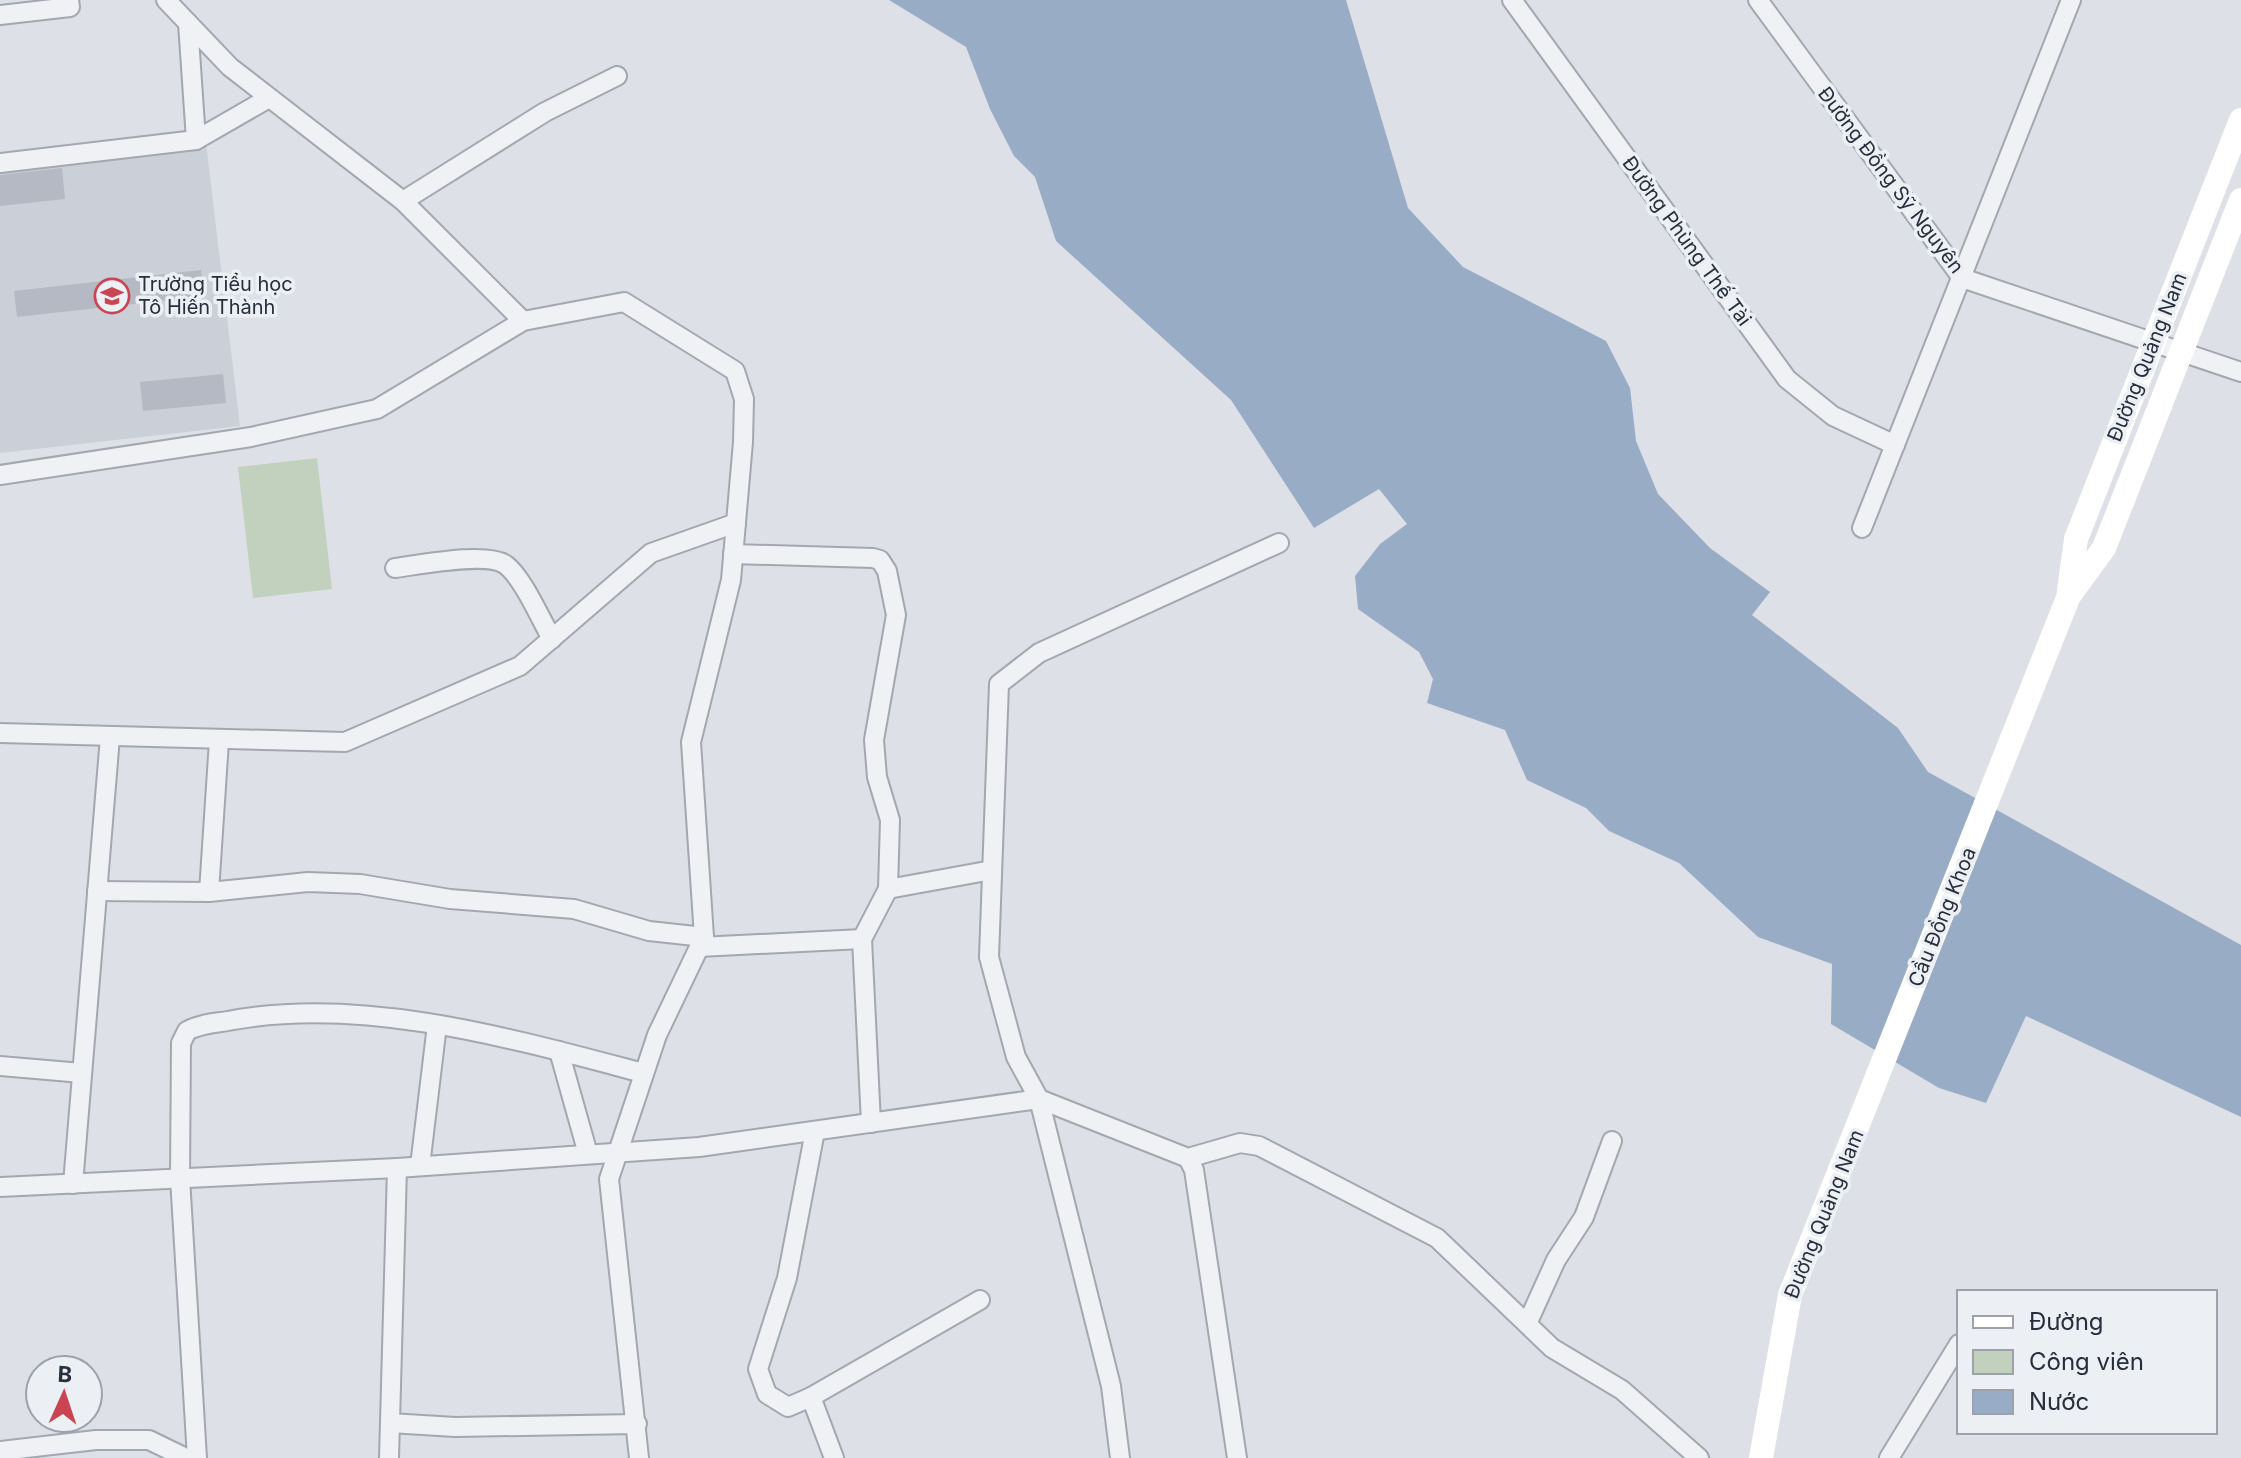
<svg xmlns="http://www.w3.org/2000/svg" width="2241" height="1458" viewBox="0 0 2241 1458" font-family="Inter,sans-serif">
	<rect width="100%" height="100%" fill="#dde0e6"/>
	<path fill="#cbcfd8" d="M206,143L240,426L0,453V167Z"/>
	<path fill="#c2d0be" d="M317,458L332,589L253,598L238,467Z"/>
	<path fill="#99acc6" d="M889,0H1346L1408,208L1463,267L1606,341L1630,388L1636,441L1658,494L1710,548L1770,592L1752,615L1898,728L1928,772L2241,945V1117L2026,1016L1986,1103L1939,1088L1831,1024L1832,964L1758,937L1679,863L1609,831L1586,808L1527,780L1505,730L1427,703L1433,679L1419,652L1358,609L1355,576L1380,544L1407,524L1379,489L1314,528L1231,400L1056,241L1035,177L1014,156L990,109L966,47Z"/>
	<g fill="#b5b9c3">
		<path d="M62,168L65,199L0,206V175Z"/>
		<path d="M201,270L204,296L17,317L14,291Z"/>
		<path d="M223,374L226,403L143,411L140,382Z"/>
	</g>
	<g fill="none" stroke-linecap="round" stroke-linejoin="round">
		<g stroke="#a3a7b0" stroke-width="22">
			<g id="street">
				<path d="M166,0L230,67L403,201L523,321"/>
				<path d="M1512,0L1787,379L1833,416L1895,445"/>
				<path d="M1758,0L1962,278L2241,372"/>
				<path d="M0,15L70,7L69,0"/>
				<path d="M188,23L196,140"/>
				<path d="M0,163L196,140L269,98"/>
				<path d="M403,201L545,112L617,76"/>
				<path d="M0,475L251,437L377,409L523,321L624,302L735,371L744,399L743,442L731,580L691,742L704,937L657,1035L609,1179L639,1458"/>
				<path d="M1862,528L2071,0"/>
				<path d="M733,554L873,558L880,560L887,571L896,615L874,740L877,777L890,820L888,889L862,939L871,1123"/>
				<path d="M395,568C419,565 488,551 506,565C523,578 541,620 552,639"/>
				<path d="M0,733L345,742L520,666L651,553L736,523"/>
				<path d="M888,889L992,870"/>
				<path d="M97,891L209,892L308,882L360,884L450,899L574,909L649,931L704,937"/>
				<path d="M209,892L219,741"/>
				<path d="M699,947L862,939"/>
				<path d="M559,1051L588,1154"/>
				<path d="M0,1066L82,1073"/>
				<path d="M815,1131L787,1278L758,1369L767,1394L788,1407L811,1397L980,1300"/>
				<path d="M1188,1158L1194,1170L1237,1458"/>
				<path d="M420,1166L437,1025"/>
				<path d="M73,1184L110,737"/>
				<path d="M0,1187L397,1168L699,1147L1039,1099L1188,1158L1240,1143L1259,1146L1437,1238L1552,1348L1622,1390L1699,1458"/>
				<path d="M1527,1324L1556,1260L1584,1217L1612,1141"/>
				<path d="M811,1397L834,1458"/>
				<path d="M390,1423L455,1427L637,1424"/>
				<path d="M0,1451L96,1440H149L186,1458"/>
				<path d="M197,1458L180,1178L181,1043L187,1031C199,1024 215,1023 228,1021C361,995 514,1039 643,1073"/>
				<path d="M389,1458L397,1168"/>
				<path d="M1120,1458L1111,1386L1039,1099L1016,1057L989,957L999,684L1039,653L1279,543"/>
				<path d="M1889,1458L1959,1344"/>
			</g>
		</g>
		<use href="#street" stroke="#f0f1f5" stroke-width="18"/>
		<g stroke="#fff" stroke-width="24">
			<path d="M2069,596L2104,548L2241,200"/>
			<path d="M1761,1458L1790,1295L2068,598L2076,539L2241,120"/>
		</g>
	</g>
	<defs>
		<g id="school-ring" transform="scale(1.8)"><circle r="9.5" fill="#eceff4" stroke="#c94552" stroke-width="1.5"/><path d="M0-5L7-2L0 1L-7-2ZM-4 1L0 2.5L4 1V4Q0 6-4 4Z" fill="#c94552"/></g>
	</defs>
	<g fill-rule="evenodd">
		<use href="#school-ring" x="112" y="296"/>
	</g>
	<g text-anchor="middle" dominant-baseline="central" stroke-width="7" stroke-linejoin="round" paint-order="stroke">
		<g font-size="20" fill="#272e3c" stroke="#eceff4">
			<text transform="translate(1891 180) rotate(53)">Đường Đồng Sỹ Nguyên</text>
			<text transform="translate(1687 241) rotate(54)">Đường Phùng Thế Tài</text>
			<text transform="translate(2147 357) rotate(-68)">Đường Quảng Nam</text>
			<text transform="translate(1942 917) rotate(-68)">Cầu Đồng Khoa</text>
			<text transform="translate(1824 1214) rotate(-68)">Đường Quảng Nam</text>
		</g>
		<g font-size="20" fill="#272e3c" stroke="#eceff4" text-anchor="start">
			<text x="138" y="284">Trường Tiểu học<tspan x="138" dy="23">Tô Hiến Thành</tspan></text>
		</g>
	</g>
	<rect x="1957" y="1290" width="260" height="144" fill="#eceff4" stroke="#9da2aa" stroke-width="2"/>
	<rect x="1973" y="1316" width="40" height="12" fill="#ffffff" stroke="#9da2aa" stroke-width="2"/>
	<text x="2029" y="1330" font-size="24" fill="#272e3c">Đường</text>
	<rect x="1973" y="1350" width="40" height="24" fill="#c2d0be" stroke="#9da2aa" stroke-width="2"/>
	<text x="2029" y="1370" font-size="24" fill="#272e3c">Công viên</text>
	<rect x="1973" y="1390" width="40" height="24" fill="#99acc6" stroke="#9da2aa" stroke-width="2"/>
	<text x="2029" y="1410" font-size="24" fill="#272e3c">Nước</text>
	<g transform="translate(64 1394) rotate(3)"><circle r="38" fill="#eceff4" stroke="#9da2aa" stroke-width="2"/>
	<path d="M0-6L14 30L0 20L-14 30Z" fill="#c94552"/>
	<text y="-12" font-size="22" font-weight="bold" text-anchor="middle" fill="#272e3c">B</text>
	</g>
</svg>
